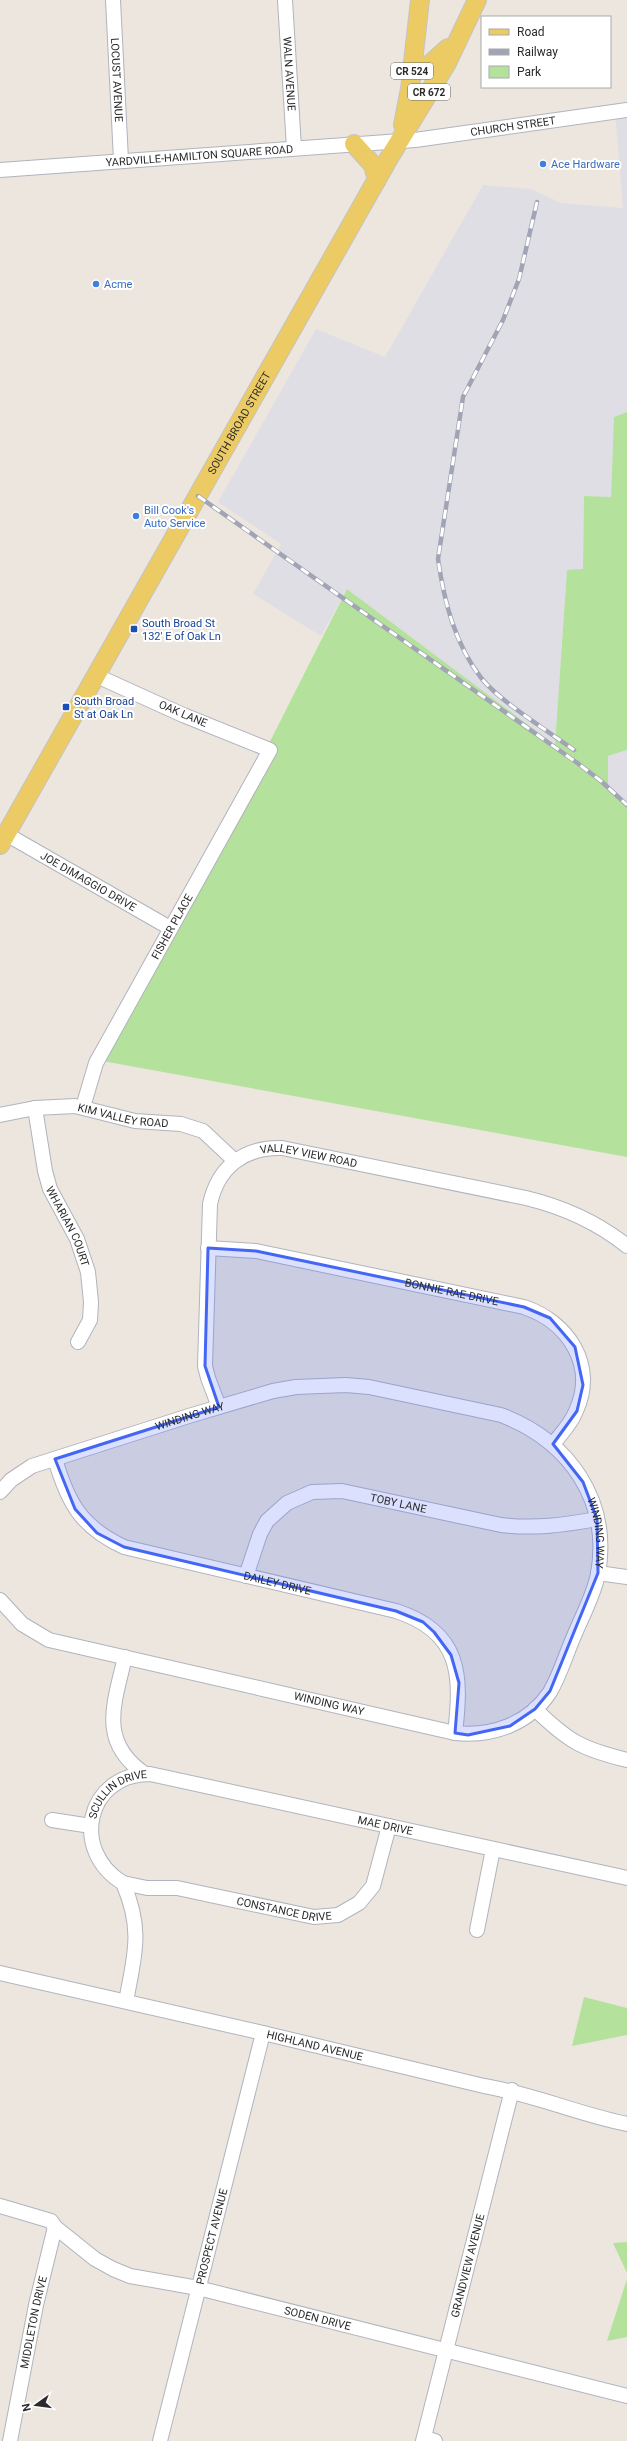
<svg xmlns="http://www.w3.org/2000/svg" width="627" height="2441" viewBox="0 0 627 2441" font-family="Roboto,sans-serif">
	<rect width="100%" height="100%" fill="#ece6de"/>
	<g fill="#e0dee5">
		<path d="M627,111V412L614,417L611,498L584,496L583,570H567L555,745L347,589L321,636L253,594L281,544L218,502L316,329L385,357L483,185L531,189L561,203L623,208L615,112Z"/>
		<path d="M627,750V806L608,790V756Z"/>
	</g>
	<g fill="#b4e19c">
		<path d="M627,412V750L608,756V790L627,806V1157L97,1060L239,803L347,589L555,745L567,570L583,569L584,496L611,497L614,417Z"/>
		<path d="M584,1997L627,2008V2035L572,2046Z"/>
		<path d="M627,2242V2273L613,2243Z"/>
		<path d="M627,2279V2337L607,2341Z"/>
	</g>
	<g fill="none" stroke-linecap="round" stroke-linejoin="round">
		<g stroke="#b1b4be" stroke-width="16">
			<g id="minor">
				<path id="s1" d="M113,0L121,160"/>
				<path id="s2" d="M285,0L294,148"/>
				<path id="s3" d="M0,170L415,140L627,110"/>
				<path id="s4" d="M6,834L170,928"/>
				<path id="s5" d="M83,1107L96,1063L270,750L183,715L97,676"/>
				<path id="s6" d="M35,1108L45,1171L50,1189L77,1239L88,1272L91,1302L90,1320L78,1342"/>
				<path id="s7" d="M0,1115L35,1108L75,1106L135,1121L181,1124L203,1131L235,1161"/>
				<path id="s8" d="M208,1248L256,1251L524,1307C568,1322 597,1365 576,1411C571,1424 561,1434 553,1444"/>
				<path id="s9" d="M219,1407L208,1378L205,1366L210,1204C218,1167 244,1147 282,1148L526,1198C563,1207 597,1222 627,1246"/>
				<path id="s10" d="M55,1459C68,1503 81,1527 124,1547L396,1611C461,1632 462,1675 455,1733"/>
				<path id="s11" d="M0,1492L11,1480L32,1466L192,1415L273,1391L296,1387L346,1385L369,1387L501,1415C569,1441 611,1500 598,1574C594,1595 582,1616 574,1636C566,1654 560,1675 550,1692C529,1724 492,1737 455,1733L49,1640L22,1624L0,1600"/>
				<path d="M598,1573L627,1577"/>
				<path id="s12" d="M246,1576L260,1534L267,1521L287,1503L312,1492L342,1491L501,1525C535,1529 564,1525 597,1519"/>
				<path d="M125,1657C114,1704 98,1742 145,1774"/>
				<path d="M535,1709C569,1742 582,1749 627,1760"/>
				<path d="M52,1820L91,1826"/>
				<path id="s13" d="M123,1883L147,1888H177L314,1917L338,1915L359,1903L373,1886L389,1826"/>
				<path d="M477,1930L493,1849"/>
				<path id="s14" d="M0,1973L263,2033L484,2086C533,2094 578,2114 627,2124"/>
				<path id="s15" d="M126,2001C135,1954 143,1929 123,1883C70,1851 86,1774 150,1774L627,1878"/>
				<path id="s16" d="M0,2206L51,2221L55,2227L95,2259L113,2269L130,2276L198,2288L627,2396"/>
				<path d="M424,2438L435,2441"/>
				<path id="s17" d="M10,2441L36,2305L55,2227"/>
				<path id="s18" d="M160,2441L263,2033"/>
				<path id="s19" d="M423,2441L512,2090"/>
			</g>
		</g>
		<g stroke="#c4c4c4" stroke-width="20">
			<g id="major">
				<path d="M412,66H428L448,48"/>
				<path d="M403,125L410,89L420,0"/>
				<path d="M354,144L373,165L377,180"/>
				<path id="s20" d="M0,845L389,158L447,63L477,0"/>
			</g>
		</g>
		<use href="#minor" stroke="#fff" stroke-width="14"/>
		<use href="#major" stroke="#eccb64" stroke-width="18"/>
		<g stroke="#a1a4b5" stroke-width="4.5">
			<g id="rail">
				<path d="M537,202L519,279L503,320L463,397L438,559C444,601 455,645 482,679C501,702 548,731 574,750"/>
				<path d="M198,496L576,762L601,781L627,805"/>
			</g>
		</g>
		<use href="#rail" stroke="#fff" stroke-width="3" stroke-dasharray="9" stroke-linecap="butt"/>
	</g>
	<path fill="#4466f4" fill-opacity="0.2" stroke="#4466f4" stroke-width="3" stroke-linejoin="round" d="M208,1248L256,1251L524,1307L550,1318L575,1347L583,1385L577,1411L553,1444L583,1482L597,1519L598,1573L550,1691L535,1709L510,1726L468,1735L455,1733L459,1683L451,1655L434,1632L423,1622L396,1611L124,1547L97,1533L75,1509L55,1459L219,1407L205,1366Z"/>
	<g fill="#3f7fe0" stroke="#fff" stroke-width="1.5">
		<circle cx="543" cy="164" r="4"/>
		<circle cx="96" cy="284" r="4"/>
		<circle cx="136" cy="516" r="4"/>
	</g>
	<g fill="#1a4fb4" stroke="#fff" stroke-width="1.5">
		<rect x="130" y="625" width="8" height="8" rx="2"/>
		<rect x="62" y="703" width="8" height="8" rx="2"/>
	</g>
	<g text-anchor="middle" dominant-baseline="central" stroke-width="4" stroke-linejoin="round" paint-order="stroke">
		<g fill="#fff" stroke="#6b6b6b" stroke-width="1">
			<rect x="391" y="63" width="42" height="16" rx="3"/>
			<rect x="408" y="84" width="42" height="16" rx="3"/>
		</g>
		<g font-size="10" font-weight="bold" fill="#2b2b2b">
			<text x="412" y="71">CR 524</text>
			<text x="429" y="92">CR 672</text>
		</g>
		<g font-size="11" fill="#2b2b2b" stroke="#fff">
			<text stroke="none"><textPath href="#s2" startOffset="74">WALN AVENUE</textPath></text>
			<text stroke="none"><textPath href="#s1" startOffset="80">LOCUST AVENUE</textPath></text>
			<text stroke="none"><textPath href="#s3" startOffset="515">CHURCH STREET</textPath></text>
			<text stroke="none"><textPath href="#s3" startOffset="200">YARDVILLE-HAMILTON SQUARE ROAD</textPath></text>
			<text stroke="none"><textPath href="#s20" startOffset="485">SOUTH BROAD STREET</textPath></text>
			<text transform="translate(183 714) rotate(23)">OAK LANE</text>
			<text stroke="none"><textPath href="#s4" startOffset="95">JOE DIMAGGIO DRIVE</textPath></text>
			<text stroke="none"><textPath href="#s5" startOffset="202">FISHER PLACE</textPath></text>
			<text stroke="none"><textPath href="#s7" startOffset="125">KIM VALLEY ROAD</textPath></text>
			<text stroke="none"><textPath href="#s9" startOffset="333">VALLEY VIEW ROAD</textPath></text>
			<text stroke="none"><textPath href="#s6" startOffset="124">WHARIAN COURT</textPath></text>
			<text stroke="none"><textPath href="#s8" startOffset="248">BONNIE RAE DRIVE</textPath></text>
			<text stroke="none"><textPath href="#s11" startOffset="207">WINDING WAY</textPath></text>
			<text stroke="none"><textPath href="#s12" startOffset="201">TOBY LANE</textPath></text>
			<text stroke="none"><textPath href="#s11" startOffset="687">WINDING WAY</textPath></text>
			<text stroke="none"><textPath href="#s10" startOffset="274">DAILEY DRIVE</textPath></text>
			<text transform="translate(329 1704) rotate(13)">WINDING WAY</text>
			<text stroke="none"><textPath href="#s15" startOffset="235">SCULLIN DRIVE</textPath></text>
			<text stroke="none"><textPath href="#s15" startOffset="517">MAE DRIVE</textPath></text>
			<text stroke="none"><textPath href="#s13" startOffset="164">CONSTANCE DRIVE</textPath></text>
			<text stroke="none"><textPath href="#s14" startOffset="323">HIGHLAND AVENUE</textPath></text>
			<text stroke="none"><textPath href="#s18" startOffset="211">PROSPECT AVENUE</textPath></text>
			<text stroke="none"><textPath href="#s19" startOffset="181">GRANDVIEW AVENUE</textPath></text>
			<text stroke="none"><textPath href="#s16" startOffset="343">SODEN DRIVE</textPath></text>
			<text stroke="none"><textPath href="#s17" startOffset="121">MIDDLETON DRIVE</textPath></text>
		</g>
		<g font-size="11" fill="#366cbe" stroke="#fff" text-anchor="start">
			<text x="551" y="164">Ace Hardware</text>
			<text x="104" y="284">Acme</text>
			<text x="144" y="510">Bill Cook's<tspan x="144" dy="13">Auto Service</tspan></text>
		</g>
		<g font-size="11" fill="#164399" stroke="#fff" text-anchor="start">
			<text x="142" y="623">South Broad St<tspan x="142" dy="13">132' E of Oak Ln</tspan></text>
			<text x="74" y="701">South Broad<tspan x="74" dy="13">St at Oak Ln</tspan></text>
		</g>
	</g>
	<rect x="481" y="16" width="130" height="72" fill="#ffffff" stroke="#aaaaaa"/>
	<rect x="489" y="29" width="20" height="6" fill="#eccb64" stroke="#aaaaaa"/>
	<text x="517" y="36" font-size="12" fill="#2b2b2b">Road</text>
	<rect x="489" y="49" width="20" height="6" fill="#a1a4b5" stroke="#aaaaaa"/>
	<text x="517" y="56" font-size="12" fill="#2b2b2b">Railway</text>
	<rect x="489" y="66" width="20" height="12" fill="#b4e19c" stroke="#aaaaaa"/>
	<text x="517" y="76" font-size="12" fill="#2b2b2b">Park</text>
	<g transform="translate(36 2405) rotate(256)" stroke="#ffffff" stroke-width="3" paint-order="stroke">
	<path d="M0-3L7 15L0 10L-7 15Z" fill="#2b2b2b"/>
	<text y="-6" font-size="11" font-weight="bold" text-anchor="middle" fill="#2b2b2b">N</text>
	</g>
</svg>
